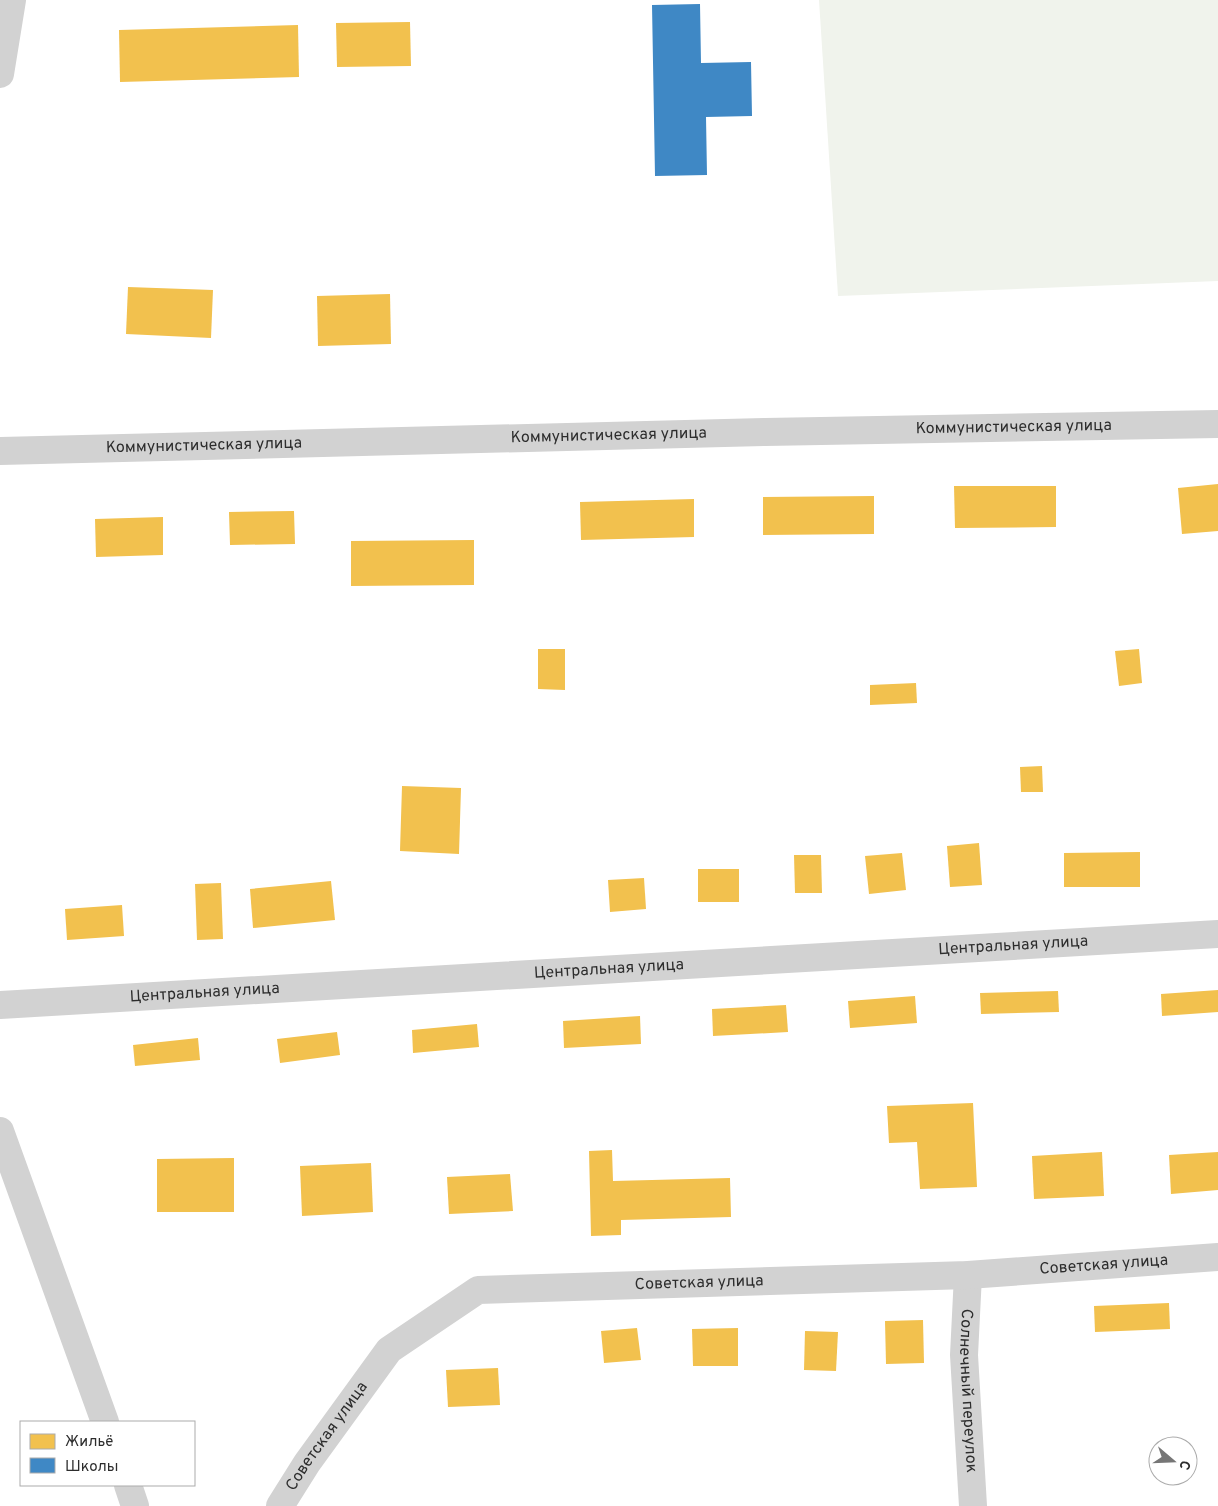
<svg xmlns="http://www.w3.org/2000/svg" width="1218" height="1506" viewBox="0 0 1218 1506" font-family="Overpass,sans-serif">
	<rect width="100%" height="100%" fill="#fff"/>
	<path fill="#f0f3ec" d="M819,0H1218V281L838,296Z"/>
	<g fill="#f2c14e">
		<path d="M410,22L411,66L337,67L336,23Z"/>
		<path d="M298,25L299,77L120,82L119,30Z"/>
		<path d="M128,287L213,290L211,338L126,334Z"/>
		<path d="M390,294L391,344L318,346L317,296Z"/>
		<path d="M1218,484V531L1182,534L1178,488Z"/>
		<path d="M954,486H1056V527L955,528Z"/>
		<path d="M874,496V534L763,535V497Z"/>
		<path d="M694,499V537L581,540L580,502Z"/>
		<path d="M294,511L295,544L230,545L229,512Z"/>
		<path d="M163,517V555L96,557L95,519Z"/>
		<path d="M474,540V585L351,586V541Z"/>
		<path d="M538,649H565V690L538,689Z"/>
		<path d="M1139,649L1142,683L1119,686L1115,651Z"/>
		<path d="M916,683L917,703L870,705V685Z"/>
		<path d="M1042,766L1043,792H1021L1020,767Z"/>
		<path d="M402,786L461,788L459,854L400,851Z"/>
		<path d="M979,843L982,885L950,887L947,846Z"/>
		<path d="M1140,852V887H1064V853Z"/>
		<path d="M902,853L906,890L869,894L865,856Z"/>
		<path d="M794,855H821L822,893H795Z"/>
		<rect x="698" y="869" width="41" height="33"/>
		<path d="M644,878L646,909L610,912L608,880Z"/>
		<path d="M331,881L335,920L253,928L250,889Z"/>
		<path d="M221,883L223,939L197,940L195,884Z"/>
		<path d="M122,905L124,936L67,940L65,909Z"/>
		<path d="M1218,990V1012L1162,1016L1161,994Z"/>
		<path d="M1058,991L1059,1012L981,1014L980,993Z"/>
		<path d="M915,996L917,1023L850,1028L848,1001Z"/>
		<path d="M786,1005L788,1032L713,1036L712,1009Z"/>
		<path d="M640,1016L641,1044L564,1048L563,1021Z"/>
		<path d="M477,1024L479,1047L413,1053L412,1030Z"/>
		<path d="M337,1032L340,1055L280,1063L277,1039Z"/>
		<path d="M198,1038L200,1060L135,1066L133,1045Z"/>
		<path d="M973,1103L977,1187L920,1189L917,1142L889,1143L887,1106Z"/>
		<path d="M612,1150L613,1181L730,1178L731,1217L621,1220V1235L591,1236L589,1151Z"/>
		<path d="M1102,1152L1104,1196L1034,1199L1032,1156Z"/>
		<path d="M1218,1152V1190L1171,1194L1169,1155Z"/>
		<path d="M234,1158V1212H157V1159Z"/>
		<path d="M371,1163L373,1212L302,1216L300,1166Z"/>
		<path d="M510,1174L513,1211L449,1214L447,1177Z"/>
		<path d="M1169,1303L1170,1329L1095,1332L1094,1306Z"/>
		<path d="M923,1320L924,1363L886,1364L885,1321Z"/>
		<path d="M637,1328L641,1360L604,1363L601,1331Z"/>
		<path d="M738,1328V1366H693L692,1329Z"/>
		<path d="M805,1331L838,1332L836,1371L804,1370Z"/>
		<path d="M498,1368L500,1405L448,1407L446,1370Z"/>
	</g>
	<path fill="#3f88c5" d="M700,4L701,63L751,62L752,116L706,117L707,175L655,176L652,5Z"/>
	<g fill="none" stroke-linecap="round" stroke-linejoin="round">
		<g stroke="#d2d2d2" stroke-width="28">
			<path d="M0,74L12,0"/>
			<path id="s1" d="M0,451L765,432L1218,424"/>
			<path id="s2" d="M0,1005L1218,934"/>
			<path d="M0,1131L105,1422"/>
			<path id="s3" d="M968,1275L964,1355L973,1506"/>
			<path d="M128,1485L135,1506"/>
			<path id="s4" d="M280,1506L307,1463L389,1350L478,1290L968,1275L1218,1257"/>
		</g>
	</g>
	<g text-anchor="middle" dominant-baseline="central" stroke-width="5" stroke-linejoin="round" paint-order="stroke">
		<g font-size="16" fill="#2d2d2d" stroke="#fff">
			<text stroke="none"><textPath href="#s1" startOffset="1014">Коммунистическая улица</textPath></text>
			<text stroke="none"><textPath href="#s1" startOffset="609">Коммунистическая улица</textPath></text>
			<text stroke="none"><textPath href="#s1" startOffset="204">Коммунистическая улица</textPath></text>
			<text stroke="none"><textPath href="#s2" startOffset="1015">Центральная улица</textPath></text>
			<text stroke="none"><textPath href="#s2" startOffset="610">Центральная улица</textPath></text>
			<text stroke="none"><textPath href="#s2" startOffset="205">Центральная улица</textPath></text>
			<text stroke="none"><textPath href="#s4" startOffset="924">Советская улица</textPath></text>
			<text stroke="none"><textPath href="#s4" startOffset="519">Советская улица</textPath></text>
			<text stroke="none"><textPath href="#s3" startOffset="116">Солнечный переулок</textPath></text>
			<text stroke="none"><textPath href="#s4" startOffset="84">Советская улица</textPath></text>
		</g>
	</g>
	<rect x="20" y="1421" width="175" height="65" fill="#ffffff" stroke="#ababab"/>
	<rect x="30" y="1434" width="25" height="15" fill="#f2c14e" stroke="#ababab"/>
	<text x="65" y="1446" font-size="15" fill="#2d2d2d">Жильё</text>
	<rect x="30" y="1458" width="25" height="15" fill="#3f88c5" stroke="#ababab"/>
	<text x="65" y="1471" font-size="15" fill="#2d2d2d">Школы</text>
	<g transform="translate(1173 1461) rotate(109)"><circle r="24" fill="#ffffff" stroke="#ababab"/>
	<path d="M0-4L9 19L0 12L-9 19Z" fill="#767676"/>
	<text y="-8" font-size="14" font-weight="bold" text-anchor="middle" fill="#2d2d2d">С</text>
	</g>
</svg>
